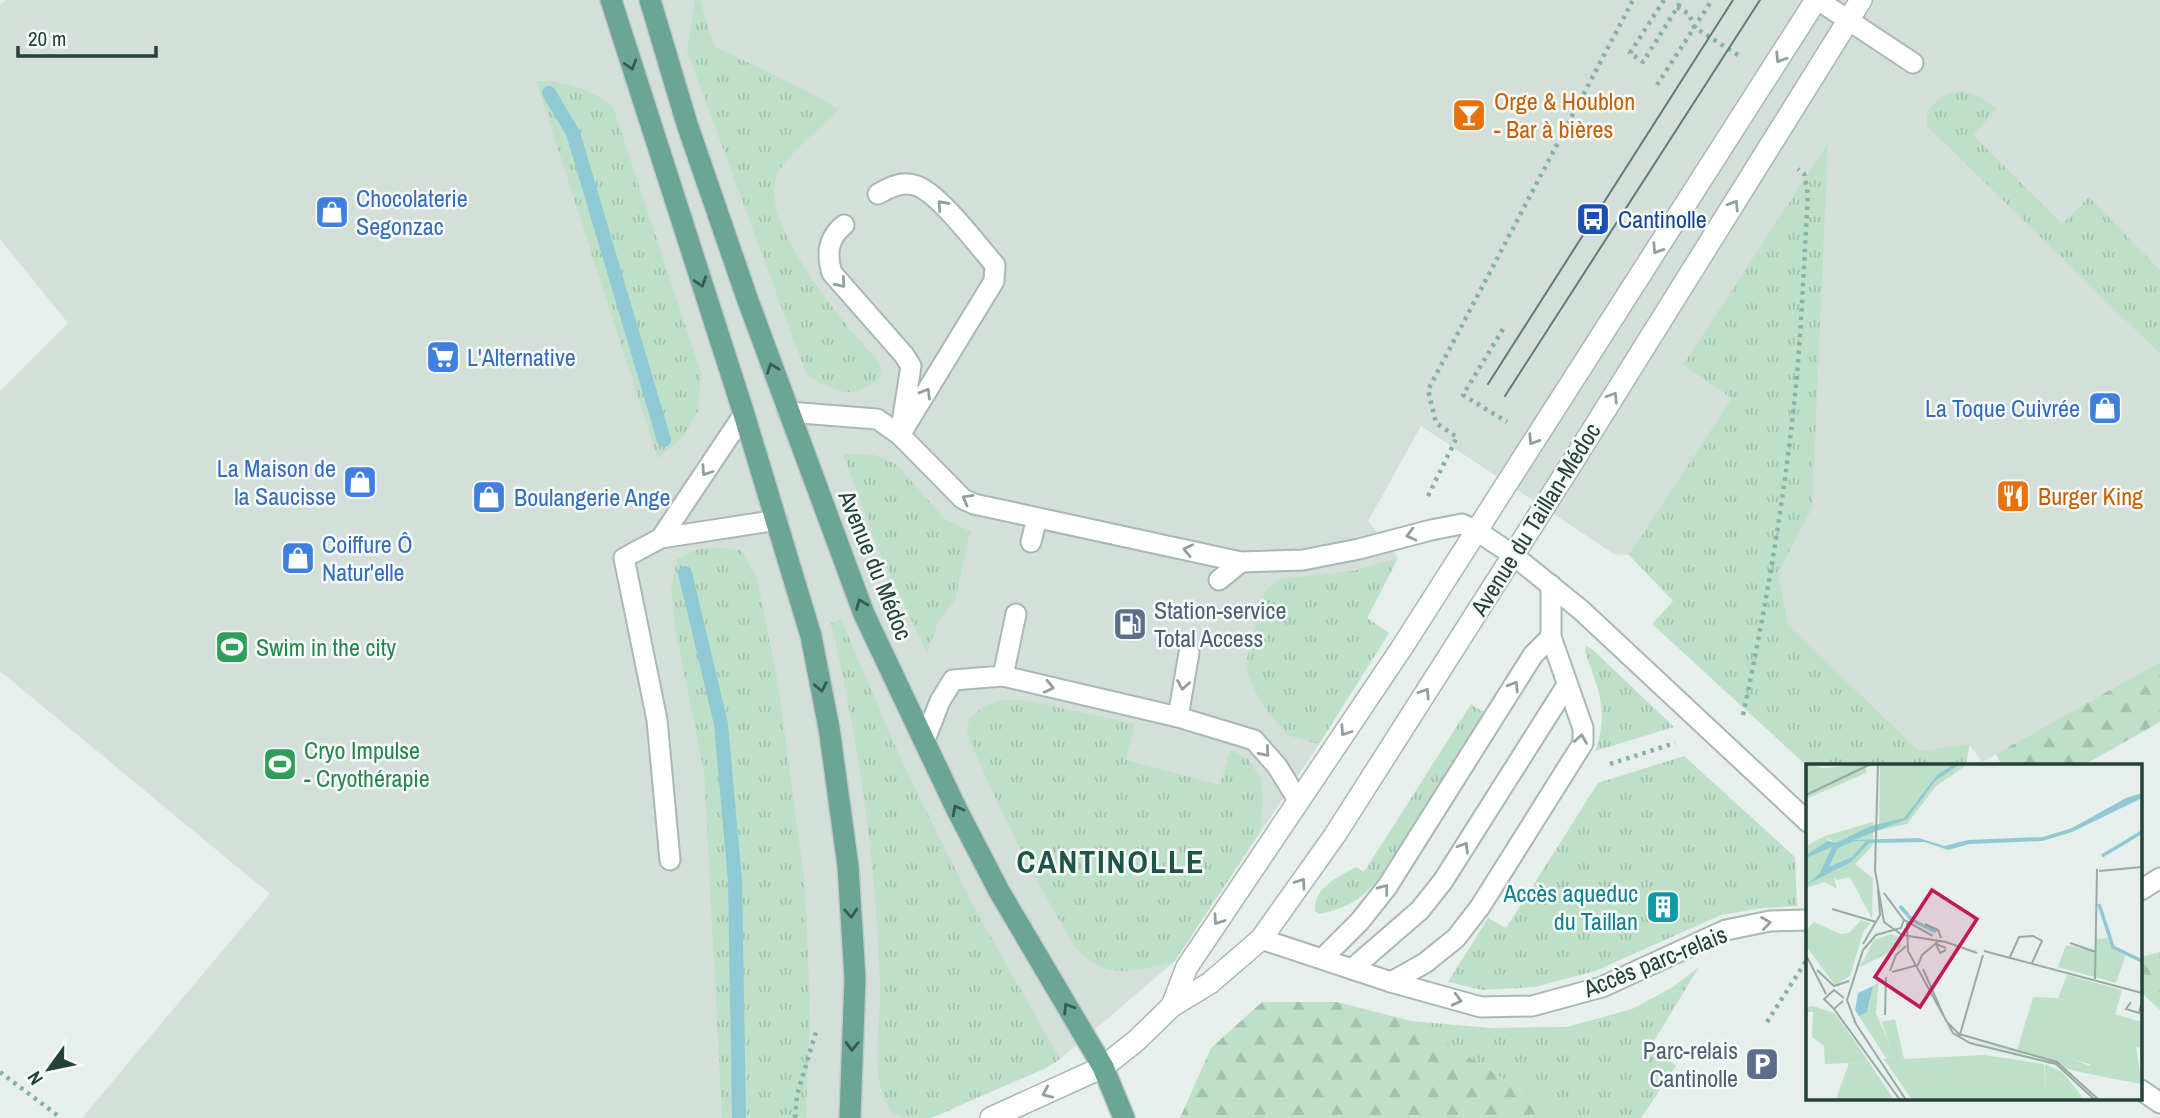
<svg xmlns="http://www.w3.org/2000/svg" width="2160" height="1118" viewBox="0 0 2160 1118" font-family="'Archivo Narrow',sans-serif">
	<defs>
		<pattern id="grass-tufts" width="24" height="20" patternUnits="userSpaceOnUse" patternTransform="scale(1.75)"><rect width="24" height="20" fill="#bfe0c8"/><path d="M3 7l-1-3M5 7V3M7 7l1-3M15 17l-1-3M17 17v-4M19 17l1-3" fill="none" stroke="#a4c1ad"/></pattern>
		<pattern id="forest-firs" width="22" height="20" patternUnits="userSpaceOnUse" patternTransform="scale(1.75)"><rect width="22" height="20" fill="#bfe0c8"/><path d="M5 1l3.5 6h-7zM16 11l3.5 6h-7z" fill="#a4c1ad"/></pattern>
	</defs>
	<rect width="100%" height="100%" fill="#e6efeb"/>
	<path fill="#d4dfda" d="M6,0H2160V662L1982,762L1969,744L1919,752L1788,625L1629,555L1614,554L1421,426L1368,521L1398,558L1367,618L1389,633L1319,744L1174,962L1060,1059L1046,1068L929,1118H82L270,894L0,671V391L68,323L0,239V5Z"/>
	<g fill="url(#grass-tufts)">
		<path d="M695,0H700L714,46L807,91L839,109C823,127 786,155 777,175C757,224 848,328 879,362L883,375C853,403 840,392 807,376L687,51Z"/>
		<path d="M536,81C566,81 590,88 613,107L701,373L698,411L682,438L658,459Z"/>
		<path d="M1962,91L1978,96L1997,109L1973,135L2062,224L2089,197L2160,270V354L1927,126V112C1937,99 1945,92 1962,91Z"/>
		<path d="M1828,143L1812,508L1778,573L1788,625L1919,751L1970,744L1966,763L1960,766L1808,767L1652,624L1673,601L1629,555L1732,398L1683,365Z"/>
		<path d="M843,454L875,455L896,464L946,520L970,531L955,600L939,620L927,653L879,551Z"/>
		<path d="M719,547L741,550L757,578L779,689L805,885L810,1009L806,1118H722L704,772L675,629L671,589L677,559L696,550Z"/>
		<path d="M1398,558L1367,618L1389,633L1319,744L1287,735L1267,711L1253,688L1245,666L1265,591L1280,579L1353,571Z"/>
		<path d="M841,619L903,764L974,907L1060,1059L1046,1068C1018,1080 991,1092 963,1104C953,1108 940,1116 929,1118C922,1118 904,1118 898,1116C866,1096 881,1023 880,990C877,866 859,743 831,623Z"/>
		<path d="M1586,646L1592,649L1674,727L1595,751C1610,713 1598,688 1585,652Z"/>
		<path d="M1001,700H1024L1135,724L1126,760L1220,785L1230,750L1248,759L1261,779L1263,801L1260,832L1174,962C1147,968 1115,979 1090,961C1074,950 1065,930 1056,914C1021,856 995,797 967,735L969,719L984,706Z"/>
		<path d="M1471,704L1485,713L1377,881C1360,901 1344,909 1319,914L1315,911C1313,888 1339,876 1356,867L1364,872Z"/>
		<path d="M1684,756L1795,857L1797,906L1763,908L1721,915L1595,971L1535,987L1482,990L1448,982L1488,918L1506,928L1598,783Z"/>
		<path d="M1699,967L1651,1046L1676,1066L1641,1118H1566L1411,1021L1490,1028L1567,1027L1632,1009L1673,987Z"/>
	</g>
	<g fill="url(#forest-firs)">
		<path d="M2160,662V722L2082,766H2002L1996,754Z"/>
		<path d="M2160,952V1010L2141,992V957Z"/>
		<path d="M1262,1002H1337L1411,1021L1566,1118H1180L1211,1048Z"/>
	</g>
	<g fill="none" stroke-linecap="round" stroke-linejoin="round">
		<g stroke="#8ec9d4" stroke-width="14">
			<path d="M549,93L573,133L664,440"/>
			<path d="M685,573L721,724L735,881L739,1118"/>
		</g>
		<g stroke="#a8b8b2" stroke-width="23">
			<g id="service">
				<path d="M1818,0L1913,63"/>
				<path d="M844,225C828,238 826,254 832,273L904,355L911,366L900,435L994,281L995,265C978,246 937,190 914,185C901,181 888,188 878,194"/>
				<path d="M788,412L877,419L900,435L963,499L974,504L1241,562L1303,560L1359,549L1431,530L1462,524L1477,531L1513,555L1581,610L1808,822"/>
				<path d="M661,538L744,414"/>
				<path d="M1031,542L1037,518"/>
				<path d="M1219,580L1241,562"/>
				<path d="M1003,676L1016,614"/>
				<path d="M1178,717L1189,653"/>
				<path d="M924,742L940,701L953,680L1003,676L1178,717L1254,740L1277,766L1298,800"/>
				<path d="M670,860L657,720L624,558L661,538L777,520"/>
				<path d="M2141,890L2160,878"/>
				<path d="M1261,939L1391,982L1481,1007L1532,1006L1602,987L1726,930L1770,921L1808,920"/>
				<path d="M1323,958L1360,921L1387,887L1533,655L1551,637"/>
				<path d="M1352,969L1420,910L1443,881L1567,685"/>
				<path d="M1391,982L1425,963L1456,938L1480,907L1583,743V728L1551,637V585"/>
				<path d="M2141,1090L2160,1103"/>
			</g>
		</g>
		<g stroke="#a8b8b2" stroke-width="24">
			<g id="tertiary">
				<path d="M1172,1006L1187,967L1401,649L1816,0"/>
				<path d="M991,1118L1103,1067L1136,1041L1172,1006L1210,983L1261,939L1335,835L1572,463L1861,0"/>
			</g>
		</g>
		<g stroke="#c2cac8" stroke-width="24">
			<g id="primary">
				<path d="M611,0L744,414L811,636L829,728L848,866L855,978L850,1118"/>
				<path d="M650,0L687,124L747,298L864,614L956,808L999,891L1103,1067L1124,1118"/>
			</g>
		</g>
		<g stroke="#86b3a5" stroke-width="4.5" stroke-dasharray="3.5 5" stroke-linecap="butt">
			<path d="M1664,0L1630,53L1643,62L1682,0"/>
			<path d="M1677,7L1689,14L1694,27L1741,57"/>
			<path d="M1657,85L1712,0"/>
			<path d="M1503,329L1463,395L1507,422"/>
			<path d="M1428,496L1457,437L1436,423L1428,390L1633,0"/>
			<path d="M1743,715C1766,607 1785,496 1796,385C1802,322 1804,258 1808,194L1804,174L1798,169"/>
			<path d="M1610,764L1675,743"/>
			<path d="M1767,1022L1808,958"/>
			<path d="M0,1072L61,1118"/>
			<path d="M795,1118L797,1095L816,1032"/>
		</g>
		<use href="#service" stroke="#fff" stroke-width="19"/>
		<use href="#tertiary" stroke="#fff" stroke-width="21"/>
		<use href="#primary" stroke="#6aa596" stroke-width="21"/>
		<g stroke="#5f7d75" stroke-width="2">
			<path d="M1488,384L1733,0"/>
			<path d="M1505,396L1760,0"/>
		</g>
	</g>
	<defs><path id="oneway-chevron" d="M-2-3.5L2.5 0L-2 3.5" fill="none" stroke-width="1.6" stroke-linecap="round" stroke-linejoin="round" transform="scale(1.75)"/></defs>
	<g stroke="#92a09c">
		<use href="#oneway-chevron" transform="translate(1780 58) rotate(122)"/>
		<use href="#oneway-chevron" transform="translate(942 205) rotate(-132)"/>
		<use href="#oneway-chevron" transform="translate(1734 205) rotate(-58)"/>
		<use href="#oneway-chevron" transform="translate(1657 249) rotate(123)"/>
		<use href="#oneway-chevron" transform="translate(841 283) rotate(49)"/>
		<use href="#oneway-chevron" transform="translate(926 393) rotate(-59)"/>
		<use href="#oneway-chevron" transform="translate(1613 397) rotate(-58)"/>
		<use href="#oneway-chevron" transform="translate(1533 440) rotate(123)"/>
		<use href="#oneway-chevron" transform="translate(706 471) rotate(124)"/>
		<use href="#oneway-chevron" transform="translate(967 499) rotate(-151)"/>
		<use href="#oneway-chevron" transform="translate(1411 535) rotate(165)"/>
		<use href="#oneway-chevron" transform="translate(1188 550) rotate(-168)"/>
		<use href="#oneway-chevron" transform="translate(1183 685) rotate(100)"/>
		<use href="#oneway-chevron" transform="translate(1514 686) rotate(-58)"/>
		<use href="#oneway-chevron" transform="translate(1049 687) rotate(13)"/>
		<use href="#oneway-chevron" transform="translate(1425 693) rotate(-58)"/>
		<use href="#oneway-chevron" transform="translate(1345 731) rotate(124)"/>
		<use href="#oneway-chevron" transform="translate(1581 739) rotate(-81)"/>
		<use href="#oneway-chevron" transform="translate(1265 752) rotate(49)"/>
		<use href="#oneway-chevron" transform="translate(1464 847) rotate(-58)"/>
		<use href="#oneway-chevron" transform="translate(1301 883) rotate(-55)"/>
		<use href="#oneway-chevron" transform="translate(1384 889) rotate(-53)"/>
		<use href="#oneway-chevron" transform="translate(1218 920) rotate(124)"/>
		<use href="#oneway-chevron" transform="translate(1766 923) rotate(-8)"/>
		<use href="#oneway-chevron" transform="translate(1457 1000) rotate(14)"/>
		<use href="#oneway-chevron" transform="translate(1047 1093) rotate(156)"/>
	</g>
	<g stroke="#365b51">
		<use href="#oneway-chevron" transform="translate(631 65) rotate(73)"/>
		<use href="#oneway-chevron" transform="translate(701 282) rotate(72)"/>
		<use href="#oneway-chevron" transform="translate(772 368) rotate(-110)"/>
		<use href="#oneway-chevron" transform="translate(861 604) rotate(-111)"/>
		<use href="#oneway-chevron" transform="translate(821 687) rotate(79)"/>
		<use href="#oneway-chevron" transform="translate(957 810) rotate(-117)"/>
		<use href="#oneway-chevron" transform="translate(851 913) rotate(86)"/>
		<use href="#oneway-chevron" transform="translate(1068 1008) rotate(-121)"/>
		<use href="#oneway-chevron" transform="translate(852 1046) rotate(92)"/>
	</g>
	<defs>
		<g id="bar-square" transform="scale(1.75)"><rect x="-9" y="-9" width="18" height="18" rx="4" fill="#e8710a" stroke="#f7fbf9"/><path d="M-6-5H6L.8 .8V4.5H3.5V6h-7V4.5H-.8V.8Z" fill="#fff"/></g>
		<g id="shop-square" transform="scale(1.75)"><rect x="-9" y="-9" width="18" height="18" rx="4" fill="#3f7fe0" stroke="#f7fbf9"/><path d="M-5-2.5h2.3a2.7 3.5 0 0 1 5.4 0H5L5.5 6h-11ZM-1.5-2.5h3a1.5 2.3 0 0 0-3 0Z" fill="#fff"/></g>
		<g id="bus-square" transform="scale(1.75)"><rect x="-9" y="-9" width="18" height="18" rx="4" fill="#1a4fb4" stroke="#f7fbf9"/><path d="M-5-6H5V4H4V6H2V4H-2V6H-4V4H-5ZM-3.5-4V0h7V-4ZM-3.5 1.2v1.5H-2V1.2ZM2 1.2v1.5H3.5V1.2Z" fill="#fff"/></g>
		<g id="supermarket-square" transform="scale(1.75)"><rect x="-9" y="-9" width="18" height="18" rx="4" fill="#3f7fe0" stroke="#f7fbf9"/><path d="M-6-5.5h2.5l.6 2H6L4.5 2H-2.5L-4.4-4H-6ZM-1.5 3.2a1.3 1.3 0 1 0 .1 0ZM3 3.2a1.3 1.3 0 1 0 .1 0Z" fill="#fff"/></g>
		<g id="restaurant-square" transform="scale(1.75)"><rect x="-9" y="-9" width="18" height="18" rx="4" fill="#e8710a" stroke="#f7fbf9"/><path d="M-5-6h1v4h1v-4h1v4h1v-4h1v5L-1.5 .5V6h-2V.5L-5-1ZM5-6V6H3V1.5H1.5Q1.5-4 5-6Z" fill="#fff"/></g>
		<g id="fuel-square" transform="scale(1.75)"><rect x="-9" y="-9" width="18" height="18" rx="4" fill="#5c6f8a" stroke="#f7fbf9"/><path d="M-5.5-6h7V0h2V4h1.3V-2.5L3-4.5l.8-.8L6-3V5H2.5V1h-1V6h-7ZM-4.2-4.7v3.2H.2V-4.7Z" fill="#fff"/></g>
		<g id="stadium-square" transform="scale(1.75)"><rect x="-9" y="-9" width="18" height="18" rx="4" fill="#2e9e5b" stroke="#f7fbf9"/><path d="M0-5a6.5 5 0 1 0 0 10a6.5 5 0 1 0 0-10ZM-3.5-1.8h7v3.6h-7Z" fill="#fff"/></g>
		<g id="building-square" transform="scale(1.75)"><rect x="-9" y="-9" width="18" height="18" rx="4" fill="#0f9aa8" stroke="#f7fbf9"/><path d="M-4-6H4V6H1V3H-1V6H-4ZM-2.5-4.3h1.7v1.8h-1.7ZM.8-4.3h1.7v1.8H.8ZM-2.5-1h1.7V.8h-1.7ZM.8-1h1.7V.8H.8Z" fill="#fff"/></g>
		<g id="parking-square" transform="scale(1.75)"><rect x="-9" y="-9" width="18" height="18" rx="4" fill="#5c6f8a" stroke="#f7fbf9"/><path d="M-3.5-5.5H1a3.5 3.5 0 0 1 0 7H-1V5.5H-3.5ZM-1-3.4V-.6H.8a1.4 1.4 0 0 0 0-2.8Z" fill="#fff"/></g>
	</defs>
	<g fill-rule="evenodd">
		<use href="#bar-square" x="1469" y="115"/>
		<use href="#shop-square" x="332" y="212"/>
		<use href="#bus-square" x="1593" y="219"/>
		<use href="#supermarket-square" x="443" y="357"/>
		<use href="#shop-square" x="2105" y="408"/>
		<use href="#shop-square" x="360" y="482"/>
		<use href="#restaurant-square" x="2013" y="496"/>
		<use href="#shop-square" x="489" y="497"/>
		<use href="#shop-square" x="298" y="558"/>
		<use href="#fuel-square" x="1130" y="624"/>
		<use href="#stadium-square" x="232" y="647"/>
		<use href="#stadium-square" x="280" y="764"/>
		<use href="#building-square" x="1663" y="907"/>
		<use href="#parking-square" x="1762" y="1064"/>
	</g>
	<g text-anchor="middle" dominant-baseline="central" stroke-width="5" stroke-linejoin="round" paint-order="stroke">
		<g font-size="24" fill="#c56008" stroke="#f7fbf9" text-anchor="start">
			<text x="1494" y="101">Orge &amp; Houblon<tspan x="1494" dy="28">- Bar à bières</tspan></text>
			<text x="2038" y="496">Burger King</text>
		</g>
		<g font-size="24" fill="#366cbe" stroke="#f7fbf9" text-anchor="start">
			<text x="356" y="198">Chocolaterie<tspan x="356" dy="28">Segonzac</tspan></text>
			<text x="467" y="357">L'Alternative</text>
			<text x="2080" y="408" text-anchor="end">La Toque Cuivrée</text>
			<text x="336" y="468" text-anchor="end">La Maison de<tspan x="336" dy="28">la Saucisse</tspan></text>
			<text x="514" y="497">Boulangerie Ange</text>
			<text x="322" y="544">Coiffure Ô<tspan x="322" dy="28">Natur'elle</tspan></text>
		</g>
		<g font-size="24" fill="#164399" stroke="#f7fbf9" text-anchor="start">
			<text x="1618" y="219">Cantinolle</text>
		</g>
		<g font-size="24" fill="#24423a" stroke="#f7fbf9">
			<text transform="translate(1535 519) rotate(-58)">Avenue du Taillan-Médoc</text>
			<text transform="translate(876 565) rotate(68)">Avenue du Médoc</text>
			<text transform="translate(1655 961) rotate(-22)">Accès parc-relais</text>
		</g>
		<g font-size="24" fill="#4e5e75" stroke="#f7fbf9" text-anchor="start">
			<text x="1154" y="610">Station-service<tspan x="1154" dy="28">Total Access</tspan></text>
			<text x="1738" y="1050" text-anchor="end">Parc-relais<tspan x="1738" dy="28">Cantinolle</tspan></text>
		</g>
		<g font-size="24" fill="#27864d" stroke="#f7fbf9" text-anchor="start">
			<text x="256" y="647">Swim in the city</text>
			<text x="304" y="750">Cryo Impulse<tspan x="304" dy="28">- Cryothérapie</tspan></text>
		</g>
		<g font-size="24" fill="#0d838f" stroke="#f7fbf9" text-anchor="end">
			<text x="1638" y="893">Accès aqueduc<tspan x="1638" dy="28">du Taillan</tspan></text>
		</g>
		<g font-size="32" font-weight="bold" letter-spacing="2" fill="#1f5548" stroke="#f7fbf9">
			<text x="1111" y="861">CANTINOLLE</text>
		</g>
	</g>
	<g transform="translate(1806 764)">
		<rect width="336" height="336" fill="#e6efeb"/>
		<path d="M0,0L18,4L60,0V9L0,35ZM74,0H162L130,22L101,60L73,66ZM67,58V81L49,100L67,114L66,155L44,113L31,116L24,111L27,78L19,72ZM58,166L44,212L29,221L0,182V175L51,174ZM302,174L305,183L320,190L310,219L252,203L260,181L289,187L290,175ZM227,233L252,234L336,258V284L330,283L336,320L303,314L297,303L267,296L268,289L220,291L159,275L211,287ZM89,255L98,295L178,291L238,300L240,326L245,330L251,327L254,313L275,331L274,336H114L91,301H82L77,295L88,293L76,258ZM63,298L88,336L30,335L43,299Z" fill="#bfe0c8"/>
		<path d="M19,72L31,87L24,100L31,125L19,118L0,124V82ZM55,156L65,159L51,174L23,182L0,175V166L8,158L35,170L43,169ZM85,170L95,174V183L54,203L68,176ZM261,211L316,226L309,251L252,234ZM7,242L29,249L63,298L19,300L18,282L6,273L7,248H0V243ZM266,267L269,276L248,277L241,286L230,285L248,269ZM295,287L302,290L297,303L303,314L265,306L229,290L268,289L267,296L284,302L286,288ZM204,298L216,300L213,312L195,313V303ZM239,300L256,308L275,331L254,313L251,327L245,330L240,326ZM82,301H91L114,336H106Z" fill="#bfe0c8"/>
		<path d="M73,216L70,249L89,293L80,294L53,252L62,245L67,222Z" fill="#bfe0c8"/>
		<path d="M149,0H154L129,17L101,55L48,76L113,74L138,82L162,76L237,73L266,64L320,34L336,29V34L266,68L236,77L163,80L142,86L119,78L63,79L45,98L0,121L14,109L26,83L0,94V91L22,77L30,79L65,62L98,54L131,11ZM47,77H60L46,93L23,103L31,85ZM67,222L61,248L53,252L49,246L52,229Z" fill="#8ec9d4" fill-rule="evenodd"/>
		<path fill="none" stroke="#8ec9d4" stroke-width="3.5" d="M296,92L336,68M293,140L307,183L336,197M94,142L106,156L130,168"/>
		<path fill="none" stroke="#98aaa4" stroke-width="2" d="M72,0L69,106L78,158L96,171L140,178L171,189M0,31L65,0M293,107L336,103M78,129L98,156L127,172M26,145L70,158M101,159L102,187L147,269L164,279L250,300L289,336M119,160L132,166L135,174M264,179L290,188M57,180L74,151L72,126M140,184L130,180L134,189L140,186M178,187L336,229M0,191L20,230M204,193L213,173L227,172L236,177L226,199M117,205L140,257L153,270L251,298L293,336M11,206L28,222L43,217M84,207L90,191L100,182M86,208L112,201L116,191L134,176M289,215L291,105M37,237L28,245L18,235L28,226L38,234M325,238L320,245L333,249L336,237M28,245L94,336M79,251L80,213M48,257L100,336M50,260L41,236L57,186L70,171L95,164L98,156M153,274L177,191"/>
		<path fill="#c2185b" fill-opacity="0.15" stroke="#c2185b" stroke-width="3.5" d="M126,126L171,155L114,243L69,213Z"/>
		<rect width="336" height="336" fill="none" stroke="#24423a" stroke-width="3.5"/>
	</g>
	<g transform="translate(49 1069) rotate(237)" stroke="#f7fbf9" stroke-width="5" paint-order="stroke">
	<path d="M0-5L12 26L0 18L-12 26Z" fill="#24423a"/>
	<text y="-10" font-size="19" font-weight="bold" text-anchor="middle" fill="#24423a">N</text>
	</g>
	<path d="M18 46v10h138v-10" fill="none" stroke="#24423a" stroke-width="3.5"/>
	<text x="28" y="46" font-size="21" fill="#24423a" stroke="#f7fbf9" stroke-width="5" paint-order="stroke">20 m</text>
</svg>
